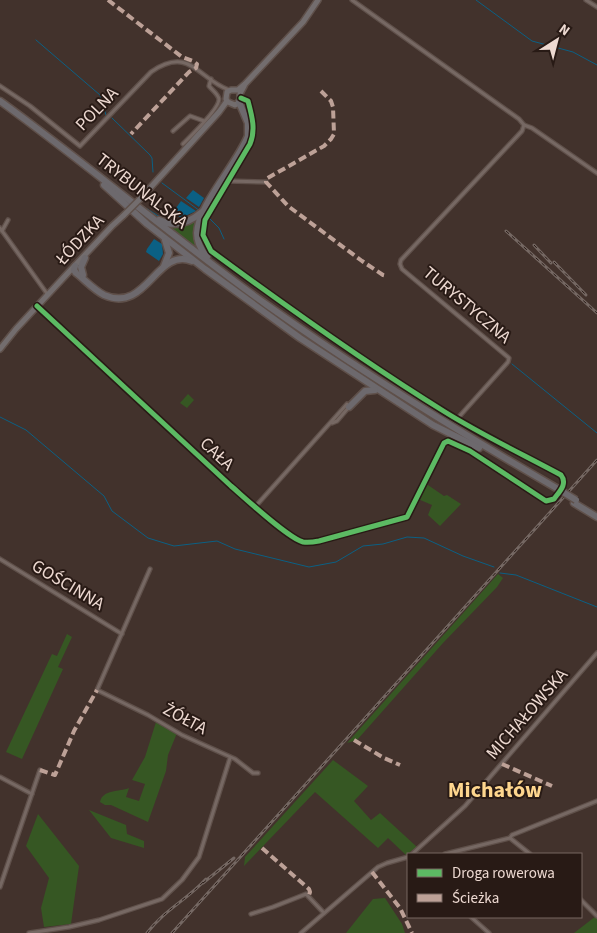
<svg xmlns="http://www.w3.org/2000/svg" width="597" height="933" viewBox="0 0 597 933" font-family="'Source Sans 3',sans-serif">
	<rect width="100%" height="100%" fill="#42322c"/>
	<g fill="#365723">
		<path d="M200,217L196,226L203,253L165,225Z"/>
		<path d="M188,394L194,400L187,408L180,403Z"/>
		<path d="M425,483L444,496L447,495L461,504L440,526L428,515L432,505L418,499Z"/>
		<path d="M498,574L503,578L497,587L443,643L357,740L347,743Z"/>
		<path d="M67,634L72,637L58,667L63,669L22,759L6,752L52,654L57,656Z"/>
		<path d="M156,722L177,733L168,755L166,771L148,822L111,805H105L100,802C103,789 119,792 129,788L126,797L139,801L145,784L132,780L145,757Z"/>
		<path d="M333,760L368,786L354,801L371,820L380,813L417,847L406,855L388,838L378,848L315,792L244,866L245,857Z"/>
		<path d="M89,810L126,825L127,834L144,841V848L111,838Z"/>
		<path d="M38,814L79,866L71,924L44,927L41,908L49,878L26,846Z"/>
		<path d="M385,898L402,924L405,933H346L373,899Z"/>
		<path d="M596,916L597,918V933H574Z"/>
	</g>
	<g fill="#0b6084">
		<path d="M193,190L204,198L199,207L186,198Z"/>
		<path d="M181,201L196,211L181,218L175,214L177,210L176,208Z"/>
		<path d="M154,239L162,244L163,254L159,261L146,252L147,249Z"/>
	</g>
	<g fill="none" stroke-linecap="round" stroke-linejoin="round">
		<g stroke="#0b6084" stroke-width="1">
			<path d="M476,0L532,41L573,52L597,65"/>
			<path d="M36,40L100,95L106,115"/>
			<path d="M112,118L150,155L152,158L153,172"/>
			<path d="M162,183L200,211"/>
			<path d="M144,207L160,217"/>
			<path d="M209,218L219,228L224,239"/>
			<path d="M512,364L597,433"/>
			<path d="M0,417L26,430L104,496L112,511L148,538L174,546L217,541L235,549L309,567L336,562L363,546L383,544L407,537L424,538L463,556L494,567"/>
			<path d="M500,573L516,575L597,607"/>
		</g>
		<g stroke="#5f504a" stroke-width="5.5">
			<g id="minor">
				<path d="M352,0L519,119L524,125L522,131L401,260L400,264L402,269L509,358L508,362L457,419"/>
				<path d="M586,0L597,7"/>
				<path d="M0,86L30,106L80,146L151,72C190,45 198,79 229,90"/>
				<path d="M524,125L532,128L597,173"/>
				<path d="M173,131L190,116L204,121"/>
				<path d="M183,144C190,137 220,108 219,99C218,94 212,90 209,86L211,79"/>
				<path d="M228,181L266,182"/>
				<path d="M0,228L48,295"/>
				<path d="M2,231L8,220"/>
				<path d="M37,306L231,486C245,498 288,538 303,542C309,543 314,542 319,541L407,517L444,443L448,441L470,451L546,501L554,499C559,492 568,484 561,475C522,454 482,435 445,412C364,362 287,307 211,251L203,235L205,220L250,144C256,130 252,116 248,101L241,98"/>
				<path d="M332,423L337,421L349,407"/>
				<path d="M255,507L347,404"/>
				<path d="M0,559L122,634"/>
				<path d="M150,569L97,690L148,715L182,735L235,759L253,773H258"/>
				<path d="M0,777L32,794"/>
				<path d="M510,838L530,854"/>
				<path d="M412,854L465,806L597,653"/>
				<path d="M445,854L510,838L512,835L597,801"/>
				<path d="M0,887L40,770"/>
				<path d="M581,900L597,916"/>
				<path d="M251,914L273,907L306,894L324,913"/>
				<path d="M471,917L489,933"/>
				<path d="M29,933L69,927L99,920L162,899L182,880L199,857L230,758"/>
				<path d="M301,933L378,867L387,863L408,857"/>
			</g>
		</g>
		<g stroke="#5f504a" stroke-width="8">
			<g id="major">
				<path d="M245,84C244,87 241,91 240,94C240,99 242,102 235,105L228,102L226,99L227,92L231,90H238L245,84L303,22L318,0"/>
				<path d="M140,199L219,112L227,101"/>
				<path d="M0,349L16,329L66,275L112,226L124,215"/>
			</g>
		</g>
		<g stroke="#5f504a" stroke-width="9">
			<g id="highway">
				<path d="M0,101C91,167 176,240 267,305C361,372 459,432 558,489"/>
				<path d="M104,185L147,224L205,269L300,338L433,425L479,448"/>
				<path d="M159,220C175,228 189,223 202,212"/>
				<path d="M207,257C201,250 197,242 197,233C198,205 237,164 248,136V123L239,102"/>
				<path d="M75,266L74,270L76,273C85,280 94,290 104,295C147,314 156,247 192,261"/>
				<path d="M164,266L169,253L165,240"/>
				<path d="M83,275L81,267L85,258"/>
				<path d="M349,407L365,391L375,390"/>
				<path d="M574,503L597,517"/>
			</g>
		</g>
		<use href="#minor" stroke="#766863" stroke-width="3"/>
		<use href="#major" stroke="#736d6e" stroke-width="5"/>
		<use href="#highway" stroke="#6d696d" stroke-width="6"/>
		<g stroke="#756863" stroke-width="3">
			<g id="rail">
				<path d="M506,231L597,313"/>
				<path d="M534,245L551,263"/>
				<path d="M554,262L586,295"/>
				<path d="M203,883L234,858"/>
				<path d="M147,933C163,911 188,899 206,879"/>
				<path d="M172,933L597,460"/>
			</g>
		</g>
		<use href="#rail" stroke="#281a15" stroke-width="1" stroke-dasharray="4" stroke-linecap="butt"/>
		<g stroke="#5f504a" stroke-width="8" stroke-linecap="butt">
			<path id="major-bridge" d="M124,215L140,199"/>
		</g>
		<g stroke="#5f504a" stroke-width="9" stroke-linecap="butt">
			<path id="highway-bridge" d="M558,489L576,500"/>
		</g>
		<use href="#major-bridge" stroke="#736d6e" stroke-width="5"/>
		<use href="#highway-bridge" stroke="#6d696d" stroke-width="6"/>
		<g stroke="#bda197" stroke-width="4" stroke-dasharray="8 4" stroke-linecap="butt">
			<path d="M108,0L182,57L193,61L197,64L196,68L189,72L131,134"/>
			<path d="M321,91L331,101L333,107L334,134L331,139L324,146L266,179V182L288,206L362,261L383,275L387,276"/>
			<path d="M354,740L384,758L400,765"/>
			<path d="M502,764L552,786"/>
			<path d="M40,770L55,775L74,731L97,690"/>
			<path d="M262,848L309,889L310,892L309,895"/>
			<path d="M372,872L400,908L412,933"/>
		</g>
		<g stroke="#281a15" stroke-width="8">
			<path id="cycleway" d="M37,306L231,486C245,498 288,538 303,542C309,543 314,542 319,541L407,517L444,443L448,441L470,451L546,501L554,499C559,492 568,484 561,475C522,454 482,435 445,412C364,362 287,307 211,251L203,235L205,220L250,144C256,130 252,116 248,101L241,98"/>
		</g>
		<use href="#cycleway" stroke="#5cba63" stroke-width="5"/>
	</g>
	<g text-anchor="middle" dominant-baseline="central" stroke-width="4" stroke-linejoin="round" paint-order="stroke">
		<g font-size="18" fill="#edd9d1" stroke="#281a15">
			<text transform="translate(97 109) rotate(-46)">POLNA</text>
			<text transform="translate(142 191) rotate(38)">TRYBUNALSKA</text>
			<text transform="translate(80 240) rotate(-47)">ŁÓDZKA</text>
			<text transform="translate(467 305) rotate(40)">TURYSTYCZNA</text>
			<text transform="translate(217 454) rotate(43)">CAŁA</text>
			<text transform="translate(68 585) rotate(31)">GOŚCINNA</text>
			<text transform="translate(527 714) rotate(-49)">MICHAŁOWSKA</text>
			<text transform="translate(185 719) rotate(28)">ŻÓŁTA</text>
		</g>
		<g font-size="22" font-weight="bold" fill="#fed68e" stroke="#281a15">
			<text x="495" y="790">Michałów</text>
		</g>
	</g>
	<rect x="407" y="853" width="175" height="65" fill="#281a15" stroke="#776660"/>
	<rect x="417" y="869" width="25" height="8" fill="#5cba63" stroke="#776660"/>
	<text x="452" y="878" font-size="15" fill="#edd9d1">Droga rowerowa</text>
	<rect x="417" y="894" width="25" height="8" fill="#bda197" stroke="#776660"/>
	<text x="452" y="903" font-size="15" fill="#edd9d1">Ścieżka</text>
	<g transform="translate(557 40) rotate(36)" stroke="#281a15" stroke-width="4" paint-order="stroke">
	<path d="M0-4L9 19L0 12L-9 19Z" fill="#edd9d1"/>
	<text y="-8" font-size="14" font-weight="bold" text-anchor="middle" fill="#edd9d1">N</text>
	</g>
</svg>
